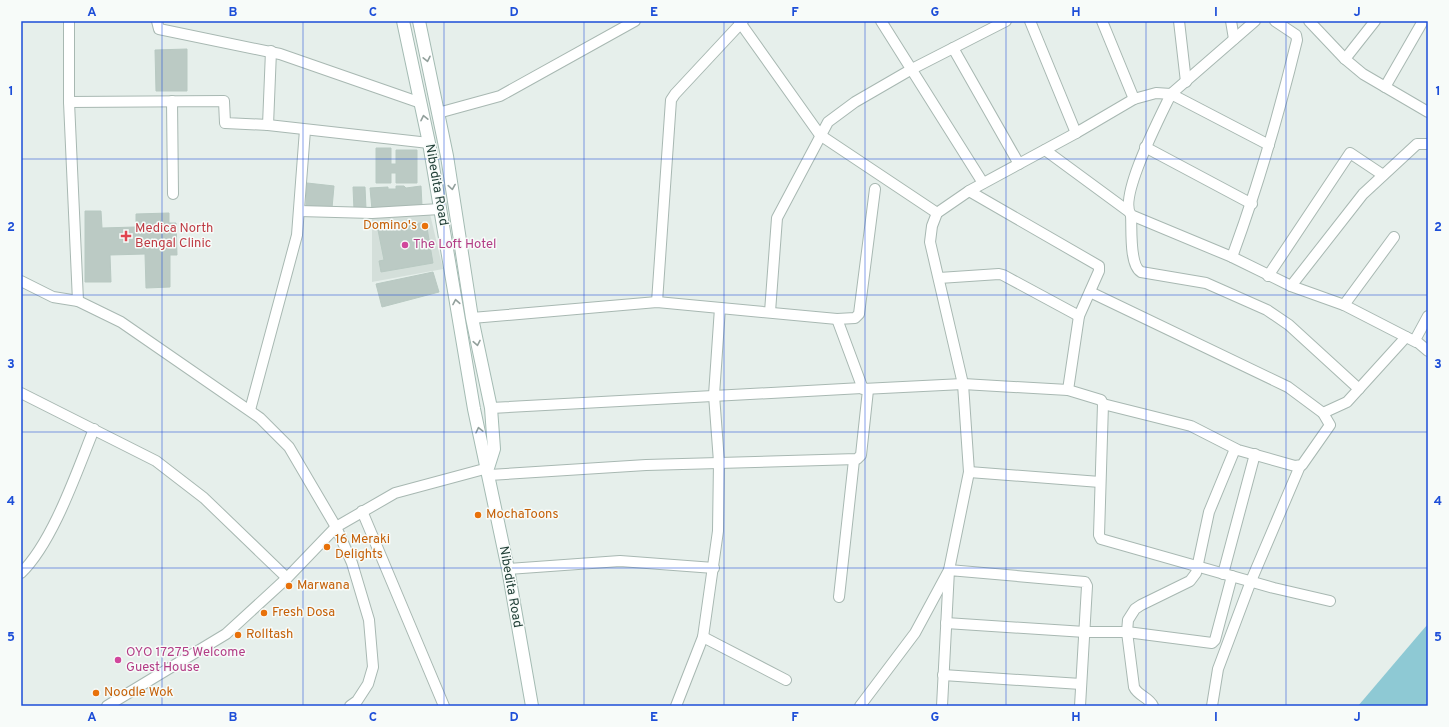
<svg xmlns="http://www.w3.org/2000/svg" width="1449" height="727" viewBox="0 0 1449 727" font-family="Overpass,sans-serif">
	<rect width="100%" height="100%" fill="#e6efeb"/>
	<path fill="#d4dfda" d="M430,214L443,269L372,282V217Z"/>
	<path fill="#8ec9d4" d="M1428,624V706H1358L1421,632Z"/>
	<g fill="#bbcac4" stroke="#b8c9c2">
		<path d="M187,49V91H156L155,50Z"/>
		<path d="M376,148H391V164H396V150H417V183H396V173H391V183H376Z"/>
		<path d="M307,183L334,186L332,208L306,206Z"/>
		<path d="M396,186H404L406,188L421,186L422,206L372,210L370,188L388,187V189H396Z"/>
		<path d="M353,187H365L366,209L354,210Z"/>
		<path d="M85,211H101L102,228L136,227V214L169,213V223H176L177,255H170V287L146,288L145,254L110,255L111,282H85Z"/>
		<path d="M426,222L433,263L381,272L379,261L384,260L378,230Z"/>
		<path d="M433,272L439,292L382,307L376,284Z"/>
	</g>
	<g fill="none" stroke-linecap="round" stroke-linejoin="round">
		<g stroke="#a8b8b2" stroke-width="12">
			<g id="street">
				<path d="M69,21V102L78,301"/>
				<path d="M157,21L159,29L280,54L421,103"/>
				<path d="M739,21L820,135L937,213"/>
				<path d="M881,21L983,183"/>
				<path d="M1030,21L1076,133"/>
				<path d="M1102,21L1134,99"/>
				<path d="M1179,21L1186,82"/>
				<path d="M1231,21L1234,39"/>
				<path d="M1309,21L1345,59L1363,74L1428,112"/>
				<path d="M953,48L1019,164"/>
				<path d="M1345,59L1375,21"/>
				<path d="M1385,87L1423,21"/>
				<path d="M172,101L173,194"/>
				<path d="M69,102L224,101L225,123L268,125L429,143"/>
				<path d="M438,113L500,96L635,21"/>
				<path d="M268,125L271,51"/>
				<path d="M1269,145L1171,94C1161,115 1118,197 1131,215L1232,257L1291,286L1344,305L1416,342"/>
				<path d="M1145,147L1252,204"/>
				<path d="M1045,150L1128,211"/>
				<path d="M969,191L1099,266V271L1079,316L1068,390"/>
				<path d="M299,211L372,213L440,209"/>
				<path d="M1131,215C1132,228 1129,265 1141,272L1206,283L1267,310L1289,325L1359,389"/>
				<path d="M1232,257C1258,186 1279,114 1297,40L1296,35L1275,21"/>
				<path d="M1268,276L1350,153L1383,175"/>
				<path d="M939,278L999,274L1003,275L1079,316"/>
				<path d="M21,281L53,297L78,301L121,322L260,418L289,447L336,527L352,563L369,620L373,667L368,684L357,701L350,706"/>
				<path d="M1291,286L1363,194L1417,144H1428"/>
				<path d="M1090,292L1288,387L1323,413L1330,425L1302,465L1295,466L1238,450L1191,426L1103,404"/>
				<path d="M657,302L671,100L675,94L743,21"/>
				<path d="M1344,305L1394,237"/>
				<path d="M770,312L777,218L828,122L855,102L912,69L1006,21"/>
				<path d="M1428,316L1415,340L1428,351"/>
				<path d="M472,318L657,302L837,319L855,318L859,314L875,189"/>
				<path d="M837,319L863,389L963,384L1068,390L1101,400L1103,404L1099,535L1101,539L1274,588L1330,601"/>
				<path d="M21,393L156,461L204,498L287,578"/>
				<path d="M491,408L862,388"/>
				<path d="M250,410L297,235L305,130"/>
				<path d="M1323,413L1347,402L1406,337"/>
				<path d="M969,472L1100,482"/>
				<path d="M489,475L646,465L857,459L861,455L868,390"/>
				<path d="M362,511L444,706"/>
				<path d="M508,569L620,561L714,568"/>
				<path d="M21,573C53,542 77,471 94,429"/>
				<path d="M1223,574L1255,454"/>
				<path d="M839,597L854,460"/>
				<path d="M946,623L1085,632H1127L1212,643L1215,640L1232,576"/>
				<path d="M703,637L786,680"/>
				<path d="M943,675L1081,684"/>
				<path d="M107,706L226,634L287,578L336,527L395,493L488,468"/>
				<path d="M676,706L703,637L718,531L719,462L714,395L720,308"/>
				<path d="M860,706L915,633L949,570L969,472L963,384L930,242L932,226L937,213L969,191L1076,133L1134,99L1156,93L1171,94L1255,21"/>
				<path d="M942,706L949,570L1085,582L1087,586L1080,706"/>
				<path d="M1153,706C1149,697 1138,696 1134,687L1127,632L1128,620L1135,609L1141,605L1190,581L1196,573L1209,512L1235,449"/>
				<path d="M1212,706L1218,669L1251,581L1300,466"/>
			</g>
		</g>
		<g stroke="#a4bbb3" stroke-width="14">
			<g id="secondary">
				<path d="M403,21L429,143L474,409L508,569L532,706"/>
				<path d="M419,21L447,156L472,318L491,408L494,449L488,468"/>
			</g>
		</g>
		<use href="#street" stroke="#fff" stroke-width="10"/>
		<use href="#secondary" stroke="#fff" stroke-width="12"/>
	</g>
	<defs><path id="oneway-chevron" d="M-2-3.5L2.5 0L-2 3.5" fill="none" stroke-width="1.6" stroke-linecap="round" stroke-linejoin="round"/></defs>
	<g stroke="#92a09c">
		<use href="#oneway-chevron" transform="translate(427 59) rotate(78)"/>
		<use href="#oneway-chevron" transform="translate(424 118) rotate(-102)"/>
		<use href="#oneway-chevron" transform="translate(452 187) rotate(81)"/>
		<use href="#oneway-chevron" transform="translate(456 302) rotate(-100)"/>
		<use href="#oneway-chevron" transform="translate(477 343) rotate(79)"/>
		<use href="#oneway-chevron" transform="translate(479 430) rotate(-103)"/>
	</g>
	<path fill="none" stroke="#1d4ed8" stroke-width="1" stroke-opacity="0.55" d="M162,21V706M303,21V706M444,21V706M584,21V706M724,21V706M865,21V706M1006,21V706M1146,21V706M1286,21V706M21,159H1428M21,295H1428M21,432H1428M21,568H1428"/>
	<g fill="#e8710a" stroke="#f7fbf9" stroke-width="1.5">
		<circle cx="425" cy="226" r="4"/>
		<circle cx="478" cy="515" r="4"/>
		<circle cx="327" cy="547" r="4"/>
		<circle cx="289" cy="586" r="4"/>
		<circle cx="264" cy="613" r="4"/>
		<circle cx="238" cy="635" r="4"/>
		<circle cx="96" cy="693" r="4"/>
	</g>
	<path fill="#e0444e" stroke="#f7fbf9" stroke-width="1.5" d="M124 230h4v4h4v4h-4v4h-4v-4h-4v-4h4z"/>
	<g fill="#d1479c" stroke="#f7fbf9" stroke-width="1.5">
		<circle cx="405" cy="245" r="4"/>
		<circle cx="118" cy="660" r="4"/>
	</g>
	<g text-anchor="middle" dominant-baseline="central" stroke-width="3" stroke-linejoin="round" paint-order="stroke">
		<g font-size="13" fill="#24423a" stroke="#f7fbf9">
			<text transform="translate(436 185) rotate(80)">Nibedita Road</text>
			<text transform="translate(510 587) rotate(80)">Nibedita Road</text>
		</g>
		<g font-size="13" fill="#c56008" stroke="#f7fbf9" text-anchor="start">
			<text x="417" y="226" text-anchor="end">Domino's</text>
			<text x="486" y="515">MochaToons</text>
			<text x="335" y="540">16 Meraki<tspan x="335" dy="15">Delights</tspan></text>
			<text x="297" y="586">Marwana</text>
			<text x="272" y="613">Fresh Dosa</text>
			<text x="246" y="635">Rolltash</text>
			<text x="104" y="693">Noodle Wok</text>
		</g>
		<g font-size="13" fill="#be3a42" stroke="#f7fbf9" text-anchor="start">
			<text x="135" y="229">Medica North<tspan x="135" dy="15">Bengal Clinic</tspan></text>
		</g>
		<g font-size="13" fill="#b23c85" stroke="#f7fbf9" text-anchor="start">
			<text x="413" y="245">The Loft Hotel</text>
			<text x="126" y="653">OYO 17275 Welcome<tspan x="126" dy="15">Guest House</tspan></text>
		</g>
	</g>
	<rect width="1449" height="727" fill="none" stroke="#f7fbf9" stroke-width="44"/>
	<rect x="22" y="22" width="1405" height="683" fill="none" stroke="#1d4ed8" stroke-width="1.5"/>
	<g font-size="13" text-anchor="middle" font-weight="bold" fill="#1d4ed8">
		<text x="92" y="16">A</text>
		<text x="233" y="16">B</text>
		<text x="373" y="16">C</text>
		<text x="514" y="16">D</text>
		<text x="654" y="16">E</text>
		<text x="795" y="16">F</text>
		<text x="935" y="16">G</text>
		<text x="1076" y="16">H</text>
		<text x="1216" y="16">I</text>
		<text x="1357" y="16">J</text>
		<text x="11" y="95">1</text>
		<text x="1438" y="95">1</text>
		<text x="11" y="231">2</text>
		<text x="1438" y="231">2</text>
		<text x="11" y="368">3</text>
		<text x="1438" y="368">3</text>
		<text x="11" y="505">4</text>
		<text x="1438" y="505">4</text>
		<text x="11" y="641">5</text>
		<text x="1438" y="641">5</text>
		<text x="92" y="721">A</text>
		<text x="233" y="721">B</text>
		<text x="373" y="721">C</text>
		<text x="514" y="721">D</text>
		<text x="654" y="721">E</text>
		<text x="795" y="721">F</text>
		<text x="935" y="721">G</text>
		<text x="1076" y="721">H</text>
		<text x="1216" y="721">I</text>
		<text x="1357" y="721">J</text>
	</g>
</svg>
